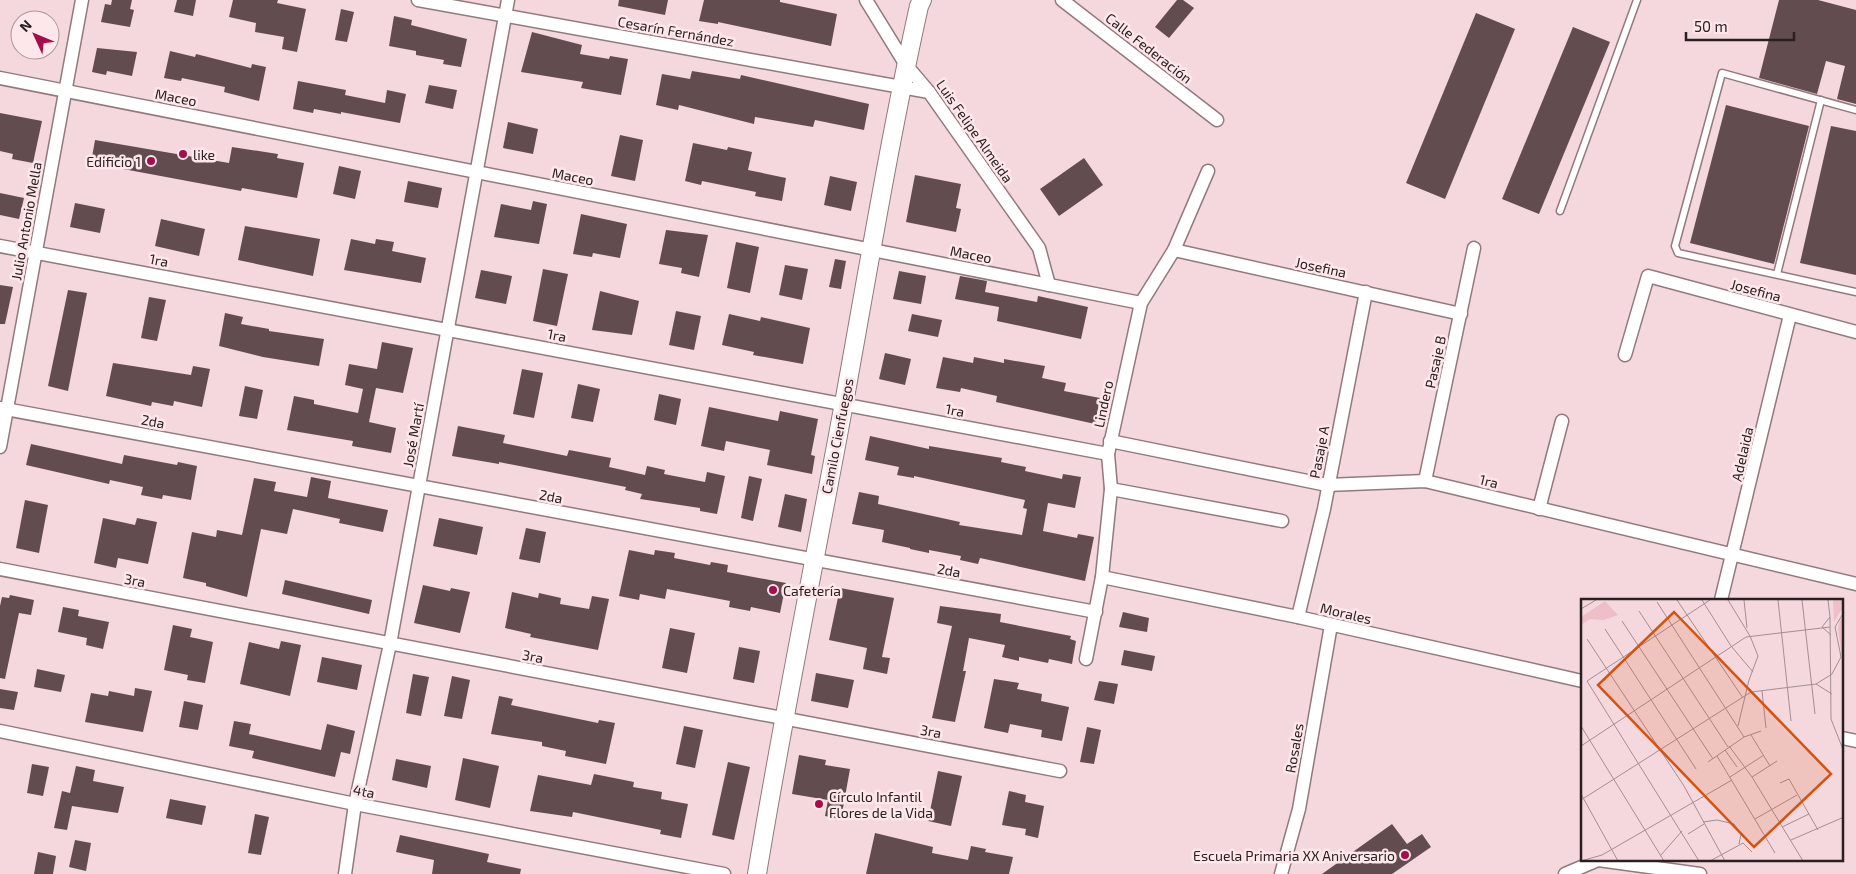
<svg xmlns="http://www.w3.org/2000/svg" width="1856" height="874" viewBox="0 0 1856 874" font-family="'Exo 2',sans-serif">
	<rect width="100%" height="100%" fill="#f4d8dd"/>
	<g fill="#634c50">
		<path d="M112,0H132L130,9L134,10L130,27L101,22L105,4L111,5Z"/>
		<path d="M177,0H196L193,16L174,12Z"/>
		<path d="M233,0H278L277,3L306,9L297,52L282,49L284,37L255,32L256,23L229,17Z"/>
		<path d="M619,0H668L665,15L618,6Z"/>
		<path d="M704,0H780V2L837,14L831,46L718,22V24L699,21Z"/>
		<path d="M1177,0H1183L1194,8L1169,38L1155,27Z"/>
		<path d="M1779,0H1818L1856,10V104L1837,99L1845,66L1826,61L1817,94L1759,78Z"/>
		<path d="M341,9L354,12L347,42L335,40Z"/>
		<path d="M1476,13L1515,29L1445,199L1406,183Z"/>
		<path d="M394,16L412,20L411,25L467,39L461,67L443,64L444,60L416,55V51L389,46Z"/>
		<path d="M1573,27L1610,42L1539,214L1502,199Z"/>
		<path d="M532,32L582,45L580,54L609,59L610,56L628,59L621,95L581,88L583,82L521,72Z"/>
		<path d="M97,48L137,52L132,76L107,71L106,75L92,72Z"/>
		<path d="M170,51L195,57L196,54L251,68L252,64L266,67L259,101L224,92L225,87L182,78L181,81L164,78Z"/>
		<path d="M692,71L740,79L741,75L869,104L864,130L815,120L813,127L755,117L754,124L679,105L678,110L656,105L662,74L690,79Z"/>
		<path d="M298,81L346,90L345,95L385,103L387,90L406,94L400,123L341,112V114L314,109L313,113L293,109Z"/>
		<path d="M429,85L457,90L453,109L425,103Z"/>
		<path d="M1726,105L1809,126L1774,264L1690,243Z"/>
		<path d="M0,113L42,121L33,163L12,159L13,154L0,151Z"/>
		<path d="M508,122L538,129L533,154L503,148Z"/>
		<path d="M1831,126L1856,131V275L1800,263Z"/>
		<path d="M620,135L643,140L635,181L611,176Z"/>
		<path d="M95,140L229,163L232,147L278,154L277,158L304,163L297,198L242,188L241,191L91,163Z"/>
		<path d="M693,143L727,150L728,147L752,152L748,170L786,178L782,201L755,196L756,192L702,181L701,185L685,181Z"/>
		<path d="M1084,158L1103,185L1059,216L1040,189Z"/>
		<path d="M339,166L361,171L355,199L333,194Z"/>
		<path d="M915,175L961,184L956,208L961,209L956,232L906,222Z"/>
		<path d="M830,176L857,182L851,211L824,205Z"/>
		<path d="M408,181L442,188L438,208L404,202Z"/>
		<path d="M0,193L24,198L19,219L0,215Z"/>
		<path d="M533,201L547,204L539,244L494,237L501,204L531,210Z"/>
		<path d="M75,203L105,209L100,233L70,227Z"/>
		<path d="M581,214L627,224L620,258L593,253L592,257L573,254Z"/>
		<path d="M161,219L205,229L199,256L155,246Z"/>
		<path d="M245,226L320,239L313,276L238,260Z"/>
		<path d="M666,230L708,235L699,277L681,273L682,268L659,264Z"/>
		<path d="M351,239L375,244L376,239L394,242L392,251L426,258L421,283L344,270Z"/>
		<path d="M736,242L759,247L750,293L727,288Z"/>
		<path d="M835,259L846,261L841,289L829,287Z"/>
		<path d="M785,265L808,269L802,300L779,295Z"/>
		<path d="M543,269L568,274L557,326L533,321Z"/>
		<path d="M481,270L512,276L506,304L475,298Z"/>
		<path d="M899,271L926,276L921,304L893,299Z"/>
		<path d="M960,276L987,281L985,292L1037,302L1038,296L1088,307L1081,339L997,321L999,307L955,299Z"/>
		<path d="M0,285L13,287L5,324H0Z"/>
		<path d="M68,290L87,293L68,391L48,386Z"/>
		<path d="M600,291L639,301L632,335L592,330Z"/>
		<path d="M149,297L166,300L157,341L141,338Z"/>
		<path d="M676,311L701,316L694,350L669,345Z"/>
		<path d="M225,313L243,317L241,324L269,329V331L324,339L319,366L263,357L219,346Z"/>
		<path d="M729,314L760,321L761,317L810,328L803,364L753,355L754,352L722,345Z"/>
		<path d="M912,314L942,320L938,337L908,331Z"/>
		<path d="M382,342L413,348L403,393L376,388L369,422L396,428L391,453L352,446L353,441L287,430L294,396L314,400V404L358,413L363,389L345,385L349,364L377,369Z"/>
		<path d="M885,353L911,359L905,385L879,379Z"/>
		<path d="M943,357L973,363L974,357L1004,363V359L1045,366L1042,378L1066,383L1064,391L1100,398L1095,424L996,402L997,396L961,388L960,392L936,388Z"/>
		<path d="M113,363L191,375L193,366L210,369L202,407L174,401L173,406L152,402L151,406L106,396Z"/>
		<path d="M522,369L543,373L534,418L513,414Z"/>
		<path d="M578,384L600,389L593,422L571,418Z"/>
		<path d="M245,386L263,390L257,419L239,416Z"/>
		<path d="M659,394L681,399L676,425L654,420Z"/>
		<path d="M709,407L778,421L780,411L818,419L811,455L815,456L812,474L767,465L770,450L726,441L724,451L701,446Z"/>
		<path d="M458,426L505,435L503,443L567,456L569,450L611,458L609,467L645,475L647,466L665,470L664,474L705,482L707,472L725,476L717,514L700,511V508L640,499L642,494L625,490L626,487L499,462V464L452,456Z"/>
		<path d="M870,436L929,449V446L1002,458L1001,462L1026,467L1025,471L1062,479L1063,474L1081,477L1075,508L1048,503L1043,531L1077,538L1078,534L1094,537L1085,581L980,558L978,564L960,560L961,556L929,550V553L910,549V548L882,542L884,530L852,524L859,492L879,496L878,504L960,522L959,525L1022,535L1027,509L1023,508L1025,500L914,476V478L897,475L899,467L865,460Z"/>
		<path d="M31,444L122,464L124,455L177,465L178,462L197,466L191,500L163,495L162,499L141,495L143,487L110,480L109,484L26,465Z"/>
		<path d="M749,476L762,479L753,521L741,518Z"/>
		<path d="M311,477L331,481L328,498L388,510L383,532L339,523L340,519L293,509L287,534L261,529L247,597L206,586V583L183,578L192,532L216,537L217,530L242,535L254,478L276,482L274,491L307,497Z"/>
		<path d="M785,494L807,499L801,532L778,527Z"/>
		<path d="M25,500L48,505L39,553L16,548Z"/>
		<path d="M103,518L135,525L137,518L157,522L148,564L118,558L116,568L94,563Z"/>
		<path d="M439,518L483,527L477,555L433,546Z"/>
		<path d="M526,528L546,532L540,563L519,559Z"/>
		<path d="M629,550L654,555L655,550L675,553L674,558L710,565L711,562L728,565L727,572L786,583L780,613L751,607L750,611L729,607L730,601L667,589L665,599L640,594L639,600L619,596Z"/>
		<path d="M285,580L372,600L369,614L282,594Z"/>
		<path d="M423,585L450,591L451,588L470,592L460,633L414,623Z"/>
		<path d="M840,588L894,598L882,657L890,658L887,674L863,669L867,648L829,640Z"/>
		<path d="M512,592L538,598L539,593L561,598L560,604L589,609L592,596L609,599L598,650L530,637L531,634L505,628Z"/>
		<path d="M10,595L34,600L31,615L19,613L5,679L0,678V606L2,597L9,598Z"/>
		<path d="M940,606L1001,614L1000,622L1071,636L1070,639L1076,641L1072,664L1049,659L1048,663L1019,657V661L1002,657L1005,645L969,638L963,671H966L955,722L932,718L952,626L937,623Z"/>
		<path d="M63,607L79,610L78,616L109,622L103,649L86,645L87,638L58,632Z"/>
		<path d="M1123,612L1149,618L1147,632L1119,627Z"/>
		<path d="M173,625L192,629L190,637L213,642L205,683L187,680L188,675L164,670Z"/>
		<path d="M670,628L695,633L687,673L662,668Z"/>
		<path d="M281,641L301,645L290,696L240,684L249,642L279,649Z"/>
		<path d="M739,647L760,651L754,683L733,679Z"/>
		<path d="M1124,650L1155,656L1152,671L1121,665Z"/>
		<path d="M322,657L362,665L357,690L317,682Z"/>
		<path d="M37,669L65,675L61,692L34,687Z"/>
		<path d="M816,673L854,680L848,708L811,701Z"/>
		<path d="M413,674L429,677L421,716L406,713Z"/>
		<path d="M452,676L470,680L462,719L444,716Z"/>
		<path d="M994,679L1019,683L1017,689L1042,694L1041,701L1069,707L1062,741L1041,737L1042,730L1010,724L1008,733L984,728Z"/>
		<path d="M1099,681L1118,684L1114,704L1094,700Z"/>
		<path d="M135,688L152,691L143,732L85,722L91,693L108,696L109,691L134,696Z"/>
		<path d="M0,689L18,692L14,710L0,708Z"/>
		<path d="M499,696L513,699L511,705L598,723L599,720L615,723L606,764L565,756L566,751L542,746V742L491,734Z"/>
		<path d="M184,701L203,705L198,730L179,727Z"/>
		<path d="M234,721L251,724L249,734L321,750L327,724L355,731L350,754L341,752L335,777L252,758L254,751L229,746Z"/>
		<path d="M684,726L703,730L695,768L676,764Z"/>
		<path d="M1087,727L1101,730L1094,764L1080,762Z"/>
		<path d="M799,755L826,760L825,765L850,769L841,819L825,816L828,800L792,794Z"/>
		<path d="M463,758L499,766L490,808L455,800Z"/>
		<path d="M396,759L431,766L427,788L392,780Z"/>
		<path d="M728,762L750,767L734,840L712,835Z"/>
		<path d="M32,764L49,767L43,796L27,793Z"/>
		<path d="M76,766L95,770L93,781L124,787L118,813L72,806L67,830L54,828L62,791L70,793Z"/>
		<path d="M938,771L962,776L951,826L928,821Z"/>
		<path d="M594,774L634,782L633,787L662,792L661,799L688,804L681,838L660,834L661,830L573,812L572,817L530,811L538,775L591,785Z"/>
		<path d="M1009,791L1026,795L1025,802L1044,806L1038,838L1025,835L1026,829L1002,825Z"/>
		<path d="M170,799L206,806L202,825L166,818Z"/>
		<path d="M255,814L269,817L261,855L248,853Z"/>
		<path d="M1392,824L1407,844L1422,834L1431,847L1392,874H1322Z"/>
		<path d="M875,833L933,847L932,853L968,860L971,846L986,849L985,852L1013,857L1009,874H866Z"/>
		<path d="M400,835L489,854L487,862L521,869L520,874H432L434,860L396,852Z"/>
		<path d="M75,840L91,843L86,871L69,867Z"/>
		<path d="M38,852L56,856L53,874H34Z"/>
	</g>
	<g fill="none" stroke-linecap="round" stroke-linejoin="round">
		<g stroke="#92797d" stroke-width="9">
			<g id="lane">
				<path d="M1856,110L1722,73L1675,246L1678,253L1856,292"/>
				<path d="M1560,211L1637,0"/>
				<path d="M1777,274L1821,100"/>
			</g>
		</g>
		<g stroke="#92797d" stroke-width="15">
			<g id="street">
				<path d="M418,0L929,92"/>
				<path d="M866,0L906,65L929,92L1039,248L1049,285"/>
				<path d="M1062,0L1217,120"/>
				<path d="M0,78L1141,303"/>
				<path d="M0,246L1108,454"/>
				<path d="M1174,250L1461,314"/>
				<path d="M1625,355L1648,276L1856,332"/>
				<path d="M0,408L1096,612"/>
				<path d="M1110,441L1327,485L1425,481L1856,584"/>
				<path d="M0,447L82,0"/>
				<path d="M1425,481L1474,248"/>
				<path d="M1111,489L1282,521"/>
				<path d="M1539,509L1562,421"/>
				<path d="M0,569L1060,771"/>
				<path d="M1102,577L1298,617L1582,681"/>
				<path d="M1721,600L1790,315"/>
				<path d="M1298,617L1324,509L1366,292"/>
				<path d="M1086,659L1102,577L1111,489L1108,454L1141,303L1174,250L1208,171"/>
				<path d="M0,731L355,804L724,874"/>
				<path d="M1842,738L1856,741"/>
				<path d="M345,874L355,804L390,644L508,0"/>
				<path d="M1281,874L1299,809L1331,625"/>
				<path d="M1565,874L1598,860L1700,874"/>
			</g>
		</g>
		<g stroke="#92797d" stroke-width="20">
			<path id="secondary" d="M757,874C783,716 815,560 844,403C868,270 890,137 919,6L922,0"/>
		</g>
		<use href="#lane" stroke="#fff" stroke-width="6"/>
		<use href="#street" stroke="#fff" stroke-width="12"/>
		<use href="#secondary" stroke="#fff" stroke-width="18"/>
	</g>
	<g fill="#a40e4a" stroke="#fee7eb" stroke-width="2">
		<circle cx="183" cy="154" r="5"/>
		<circle cx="151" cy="161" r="5"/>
		<circle cx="773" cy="590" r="5"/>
		<circle cx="819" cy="804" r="5"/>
		<circle cx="1405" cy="855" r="5"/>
	</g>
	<g text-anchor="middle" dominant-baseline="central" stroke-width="5" stroke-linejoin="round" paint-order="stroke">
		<g font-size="14" fill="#2a2021" stroke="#fee7eb">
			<text transform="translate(676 31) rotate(10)">Cesarín Fernández</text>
			<text transform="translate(1149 48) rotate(38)">Calle Federación</text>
			<text transform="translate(176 97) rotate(11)">Maceo</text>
			<text transform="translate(975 131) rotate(55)">Luis Felipe Almeida</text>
			<text transform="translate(573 176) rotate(11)">Maceo</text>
			<text transform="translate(26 221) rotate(-80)">Julio Antonio Mella</text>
			<text transform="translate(971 254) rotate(11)">Maceo</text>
			<text transform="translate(159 260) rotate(11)">1ra</text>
			<text transform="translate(1321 267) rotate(12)">Josefina</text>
			<text transform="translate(1756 290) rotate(15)">Josefina</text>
			<text transform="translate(557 335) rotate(11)">1ra</text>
			<text transform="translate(1435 362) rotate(-78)">Pasaje B</text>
			<text transform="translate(1103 404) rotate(-78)">Lindero</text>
			<text transform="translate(955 410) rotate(11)">1ra</text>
			<text transform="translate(153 421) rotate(11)">2da</text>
			<text transform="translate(413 435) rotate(-80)">José Martí</text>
			<text transform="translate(837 436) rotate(-79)">Camilo Cienfuegos</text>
			<text transform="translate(1319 452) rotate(-79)">Pasaje A</text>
			<text transform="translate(1742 454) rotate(-77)">Adelaida</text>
			<text transform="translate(1489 481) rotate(14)">1ra</text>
			<text transform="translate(551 496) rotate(11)">2da</text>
			<text transform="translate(949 570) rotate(11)">2da</text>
			<text transform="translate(135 580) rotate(11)">3ra</text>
			<text transform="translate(1346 613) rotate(13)">Morales</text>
			<text transform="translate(533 656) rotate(11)">3ra</text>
			<text transform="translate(931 731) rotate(11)">3ra</text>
			<text transform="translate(1294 748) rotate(-80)">Rosales</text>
			<text transform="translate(364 791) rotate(11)">4ta</text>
		</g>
		<g font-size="14" fill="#2a2021" stroke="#fee7eb" text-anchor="start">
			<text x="193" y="154">like</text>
			<text x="141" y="161" text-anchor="end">Edificio 1</text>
			<text x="783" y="590">Cafetería</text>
			<text x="829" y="796">Círculo Infantil<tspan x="829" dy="16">Flores de la Vida</tspan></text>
			<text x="1395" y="855" text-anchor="end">Escuela Primaria XX Aniversario</text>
		</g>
	</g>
	<g transform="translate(1581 599)">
		<rect width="262" height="262" fill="#f4d8dd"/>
		<path d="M252,1H263L262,8L253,23ZM24,2L37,16L23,21L9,20L0,26V18ZM259,20H262L261,59L257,30Z" fill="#efbfc8"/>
		<path fill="none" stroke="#a38e92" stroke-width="1" d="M96,1L162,99M121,1L150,47L172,73M147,1L169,37L177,57L168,81L157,127M163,1L166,29M197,1L210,122M221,1L234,115M247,1L249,18M76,3L163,138M0,10L15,1M58,12L147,148M249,18L250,120L263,153M249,18L241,28L250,36M41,22L132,160M24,30L115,170M6,40L103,187L144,262M251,75L260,58L254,28L263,13M181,92L185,129M251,95L235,85L251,75M0,127L83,262M170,136L189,167M0,147L165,38L249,28M148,147L171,178L222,262M144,151L156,168M136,157L194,254M127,163L163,138L180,132M149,178L183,156M171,178L196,162M199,184L208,180L237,231M0,195L37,262M0,201L170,93L235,85M174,220L216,196M122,223L136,221L153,225L160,235L158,245M201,228L228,215M107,235L123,225M210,241L263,218M80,256L101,232M0,262L21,256L151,181M118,262L6,82L129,1M129,262L162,244L171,253"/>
		<path fill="#d5530e" fill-opacity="0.15" stroke="#d5530e" stroke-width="2.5" d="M93,13L250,175L173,248L17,86Z"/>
		<rect width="262" height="262" fill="none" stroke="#2a2021" stroke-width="2.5"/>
	</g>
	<g transform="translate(35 35) rotate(314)"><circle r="24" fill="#fee7eb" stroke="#a9979a"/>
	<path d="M0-4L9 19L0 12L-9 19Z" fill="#a40e4a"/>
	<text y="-8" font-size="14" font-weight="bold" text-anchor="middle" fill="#2a2021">N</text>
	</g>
	<path d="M1686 32v8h108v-8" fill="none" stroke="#2a2021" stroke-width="2.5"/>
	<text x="1694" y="32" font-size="15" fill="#2a2021" stroke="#fee7eb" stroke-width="4" paint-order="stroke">50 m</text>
</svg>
